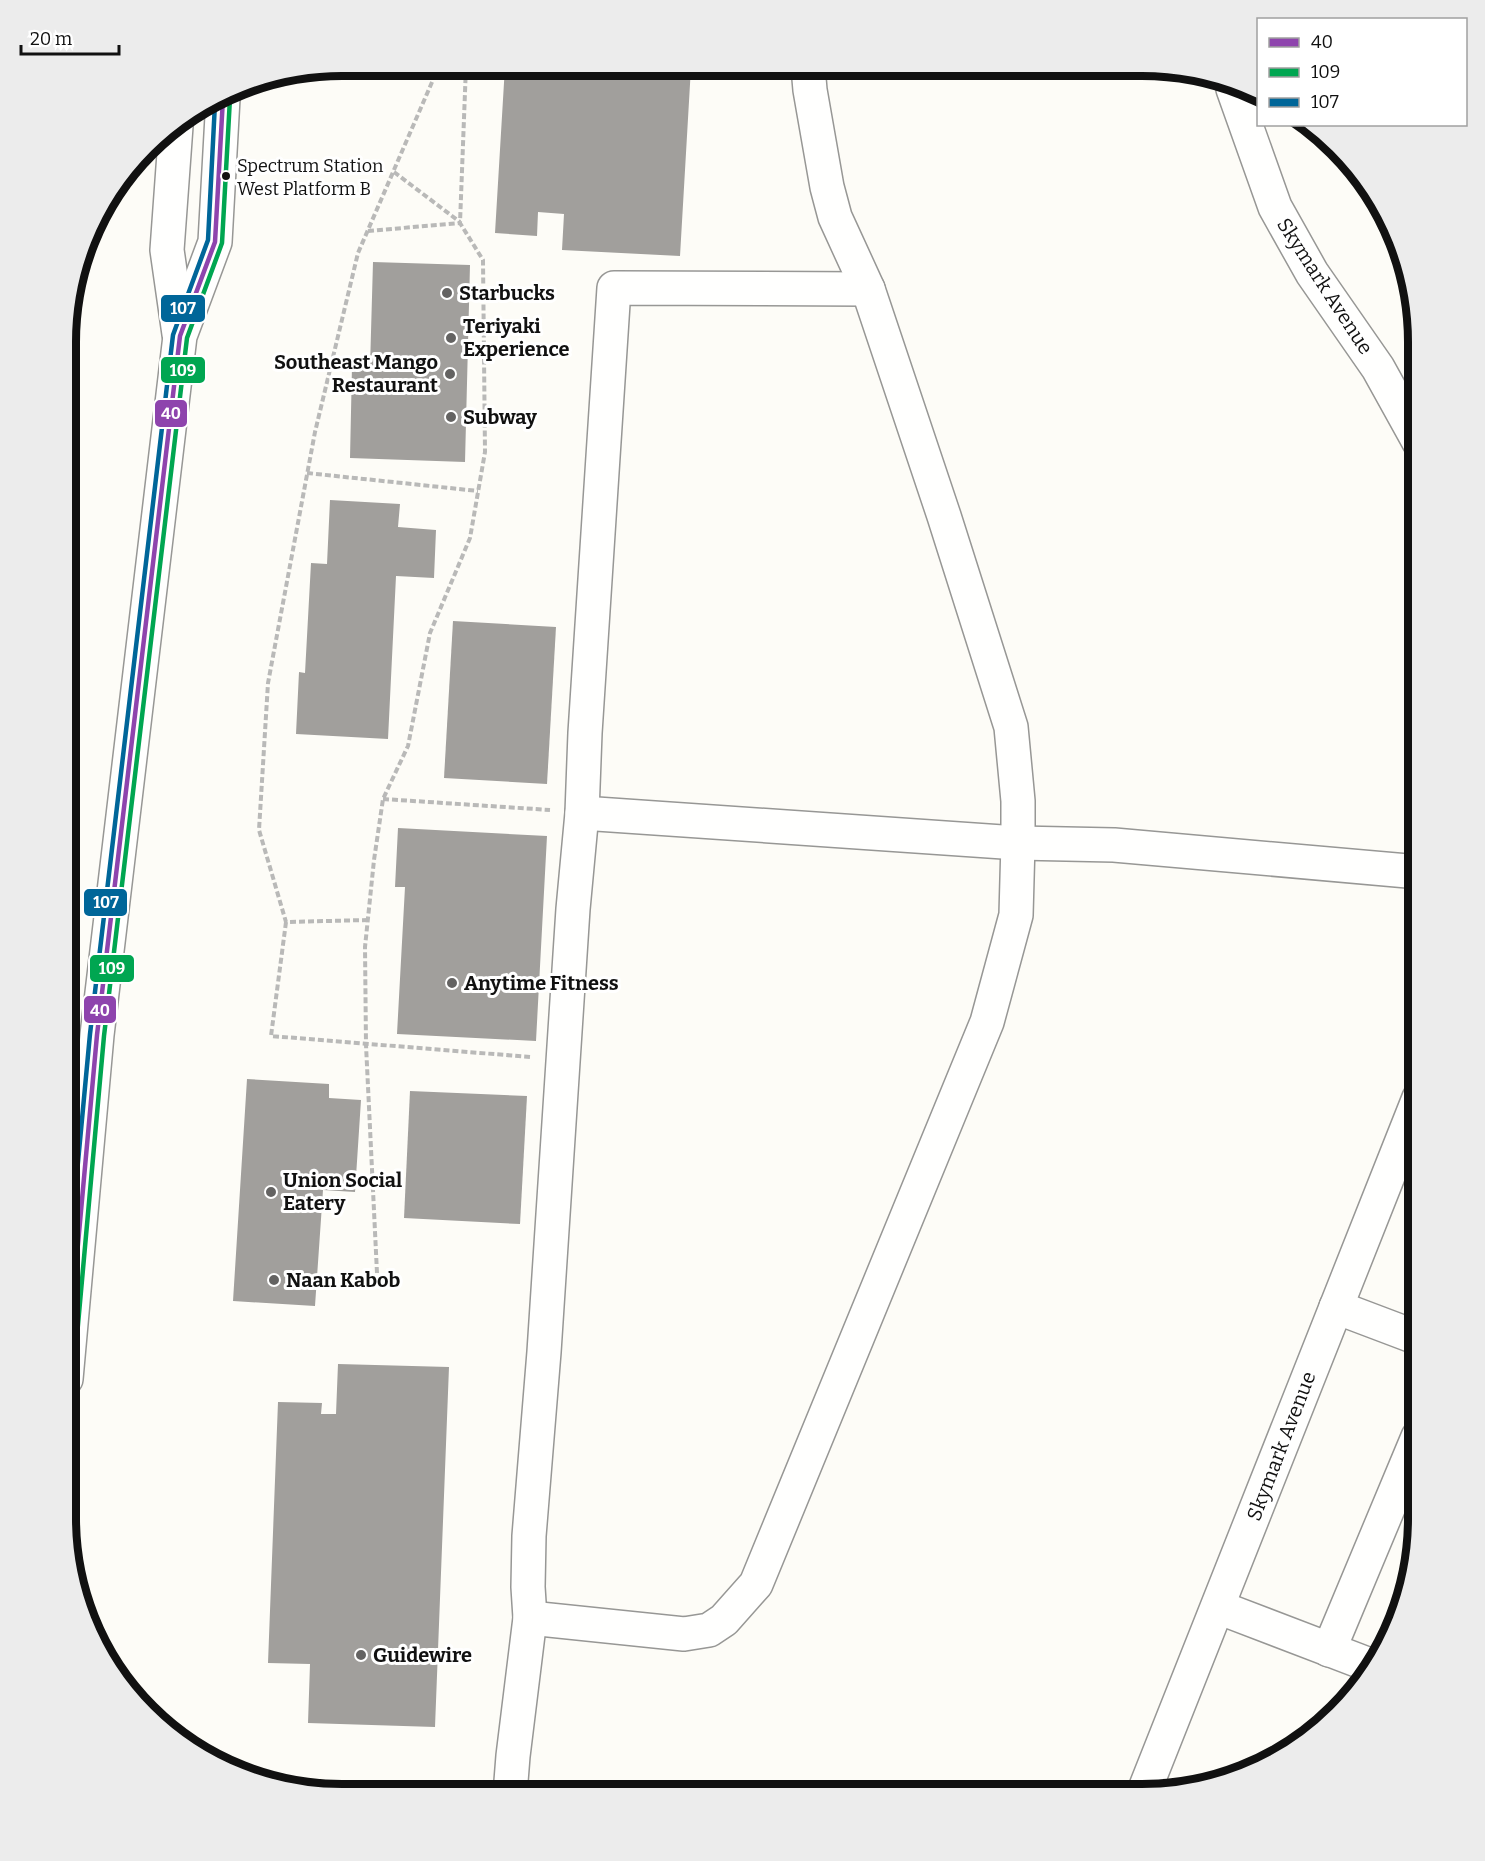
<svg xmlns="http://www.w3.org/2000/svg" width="1485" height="1861" viewBox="0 0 1485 1861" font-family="Bitter,serif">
	<rect width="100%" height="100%" fill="#fdfcf7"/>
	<g fill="#a19f9c">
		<path d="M505,66L691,67L680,256L562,250L564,214L538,212L537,236L495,233Z"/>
		<path d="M373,262L470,265L465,462L350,458L352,366L370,367Z"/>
		<path d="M330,500L400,504L398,527L436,530L434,578L396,576L388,739L296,734L299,672L305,673L311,563L327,564Z"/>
		<path d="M453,621L556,627L547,784L444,778Z"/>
		<path d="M398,828L547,836L536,1041L397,1034L405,887H395Z"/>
		<path d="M247,1079L329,1084V1098L361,1100L355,1192L323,1190L315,1306L233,1301Z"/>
		<path d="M410,1091L527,1096L520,1224L404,1218Z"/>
		<path d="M338,1364L449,1367L435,1727L308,1723L310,1664L268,1663L278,1402L322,1403L321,1414H336Z"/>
	</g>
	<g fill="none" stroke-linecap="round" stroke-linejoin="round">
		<g stroke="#979795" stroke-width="36">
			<g id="minor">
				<path d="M1233,89L1275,207L1312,273L1378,368L1419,442"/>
				<path d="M176,126L167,250L179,334"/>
				<path d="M582,813L1018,843L1114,845L1419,872"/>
				<path d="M1336,1307L1418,1338"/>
				<path d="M66,1379L97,1035L180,336L215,242L223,98"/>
				<path d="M1218,1607L1375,1667"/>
				<path d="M530,1618L684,1634L709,1630L724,1620L756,1584L987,1022L1016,915L1018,843V801L1011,727L944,516L868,289L835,217L827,187L810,90L808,67"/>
				<path d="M1329,1650L1418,1437"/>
				<path d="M510,1794L513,1756L530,1618L528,1587L529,1536L544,1352L573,909L582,813L585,733L614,288L868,289"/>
				<path d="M1143,1794L1419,1098"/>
			</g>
		</g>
		<g stroke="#b9b9b8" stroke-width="4" stroke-dasharray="6 3" stroke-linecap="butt">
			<path d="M394,172L460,222"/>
			<path d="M368,231L460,223"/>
			<path d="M307,473L478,491"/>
			<path d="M383,799L550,810"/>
			<path d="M368,920L286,922L259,830L268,683L315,432L358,253L439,66"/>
			<path d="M286,922L271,1036L530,1057"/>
			<path d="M377,1273L366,1045L365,947L374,860L383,799L408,746L430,633L470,538L485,452L483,260L460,223L466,66"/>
		</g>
		<use href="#minor" stroke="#fffffe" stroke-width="33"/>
		<g stroke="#fff" stroke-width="9">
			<path id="bus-1" d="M66,1376L97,1035L180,336L215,242L223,98"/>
		</g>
		<g stroke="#fff" stroke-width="9">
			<path id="bus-2" d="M73,1380L104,1036L187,338L222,243L230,98"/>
		</g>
		<g stroke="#fff" stroke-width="9">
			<path id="bus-3" d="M66,1290L90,1034L173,335L208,240L215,103"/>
		</g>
		<use href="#bus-1" stroke="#8e44ad" stroke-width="4.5"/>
		<use href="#bus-2" stroke="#00a651" stroke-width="4.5"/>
		<use href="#bus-3" stroke="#069" stroke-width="4.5"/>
	</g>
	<circle fill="#111" stroke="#fff" stroke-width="2" cx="226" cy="176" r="5"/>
	<g fill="#646362" stroke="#fff" stroke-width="2">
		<circle cx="447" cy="293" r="6"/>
		<circle cx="451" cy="338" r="6"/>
		<circle cx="450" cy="374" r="6"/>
		<circle cx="451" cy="417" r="6"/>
		<circle cx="452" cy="983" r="6"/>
		<circle cx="271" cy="1192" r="6"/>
		<circle cx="274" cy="1280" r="6"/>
		<circle cx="361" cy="1655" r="6"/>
	</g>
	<g text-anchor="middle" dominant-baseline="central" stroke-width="6" stroke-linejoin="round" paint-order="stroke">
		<g font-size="18" fill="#111" stroke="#fff" text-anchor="start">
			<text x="237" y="166">Spectrum Station<tspan x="237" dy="23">West Platform B</tspan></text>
		</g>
		<g font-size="20" fill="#111" stroke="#fff">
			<text transform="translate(1325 286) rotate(57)">Skymark Avenue</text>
			<text transform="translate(1281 1446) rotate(-69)">Skymark Avenue</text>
		</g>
		<g font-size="20" font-weight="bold" fill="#111" stroke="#fff" text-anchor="start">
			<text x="459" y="293">Starbucks</text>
			<text x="463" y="326">Teriyaki<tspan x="463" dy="23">Experience</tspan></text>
			<text x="438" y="362" text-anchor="end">Southeast Mango<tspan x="438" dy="23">Restaurant</tspan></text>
			<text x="463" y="417">Subway</text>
			<text x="464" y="983">Anytime Fitness</text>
			<text x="283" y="1180">Union Social<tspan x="283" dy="23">Eatery</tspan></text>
			<text x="286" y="1280">Naan Kabob</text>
			<text x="373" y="1655">Guidewire</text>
		</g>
	</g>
	<path d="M0 0H1485V1861H0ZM342 76H1142A266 266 0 0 1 1408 342V1518A266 266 0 0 1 1142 1784H342A266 266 0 0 1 76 1518V342A266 266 0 0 1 342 76Z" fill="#ececec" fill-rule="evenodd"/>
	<path fill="none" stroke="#111" stroke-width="8" d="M342 76H1142A266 266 0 0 1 1408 342V1518A266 266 0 0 1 1142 1784H342A266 266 0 0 1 76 1518V342A266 266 0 0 1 342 76Z"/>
	<g stroke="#fff" stroke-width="2">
		<rect x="160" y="294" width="46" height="29" rx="6" fill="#069"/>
		<rect x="160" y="356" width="46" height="28" rx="6" fill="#00a651"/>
		<rect x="154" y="399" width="34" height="29" rx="6" fill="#8e44ad"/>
		<rect x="83" y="888" width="45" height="29" rx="6" fill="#069"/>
		<rect x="89" y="954" width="46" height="29" rx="6" fill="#00a651"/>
		<rect x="83" y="995" width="34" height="29" rx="6" fill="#8e44ad"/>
	</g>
	<g font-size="16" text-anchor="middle" font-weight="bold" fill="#fff">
		<text x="183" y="314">107</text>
		<text x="183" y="376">109</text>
		<text x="171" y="419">40</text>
		<text x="106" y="908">107</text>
		<text x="112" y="974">109</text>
		<text x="100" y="1016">40</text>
	</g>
	<rect x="1257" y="18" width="210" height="108" fill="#ffffff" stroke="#a0a0a0" stroke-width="1.5"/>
	<rect x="1269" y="38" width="30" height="9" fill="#8e44ad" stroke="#a0a0a0" stroke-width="1.5"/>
	<text x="1311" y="48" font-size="18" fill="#111111">40</text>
	<rect x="1269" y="68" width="30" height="9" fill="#00a651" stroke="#a0a0a0" stroke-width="1.5"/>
	<text x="1311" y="78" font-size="18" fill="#111111">109</text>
	<rect x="1269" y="98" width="30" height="9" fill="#006699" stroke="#a0a0a0" stroke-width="1.5"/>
	<text x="1311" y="108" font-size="18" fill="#111111">107</text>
	<path d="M21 45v9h98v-9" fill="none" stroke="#111111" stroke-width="3"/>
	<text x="30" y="45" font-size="18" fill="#111111" stroke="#ffffff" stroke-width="4.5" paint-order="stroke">20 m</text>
</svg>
